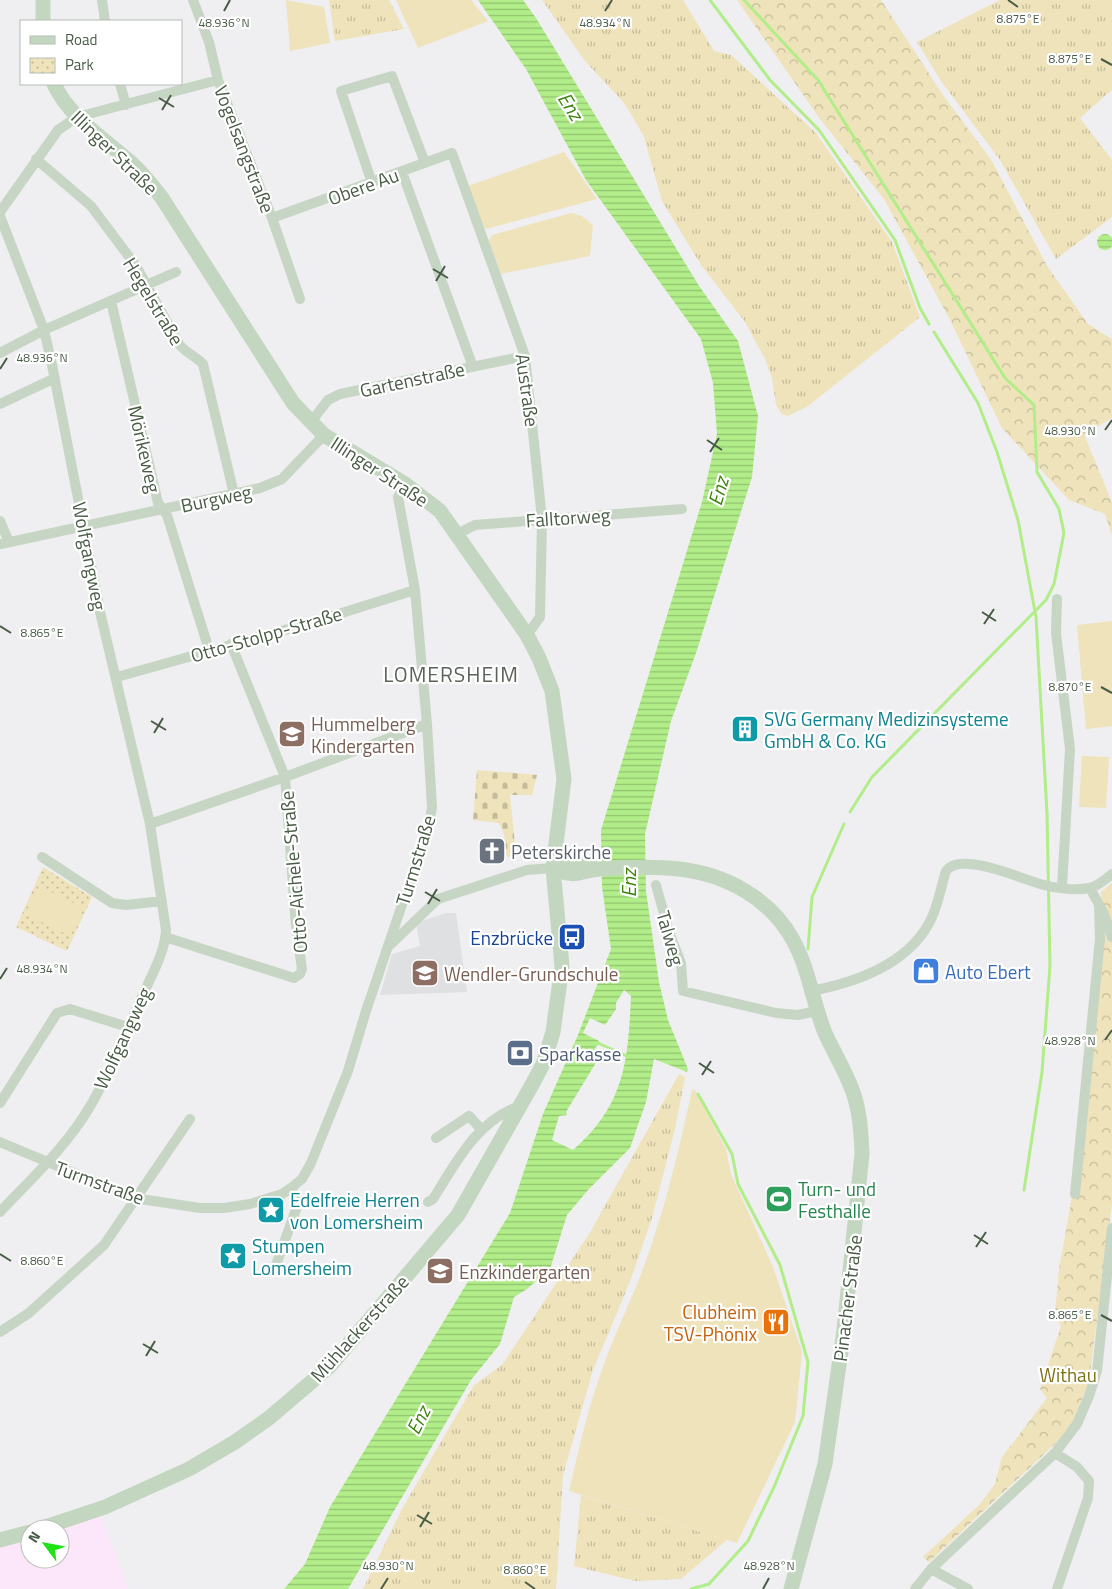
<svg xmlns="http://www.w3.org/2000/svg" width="1112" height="1589" viewBox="0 0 1112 1589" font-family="'Titillium Web',sans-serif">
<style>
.commercial{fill:#fce7fa}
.education{fill:#dfe0e2}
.grass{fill:url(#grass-tufts)}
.forest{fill:url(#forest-crowns)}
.cemetery{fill:url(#cemetery-stones)}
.park{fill:url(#park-dots)}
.garden{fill:#efe3bb}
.water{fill:url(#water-rules);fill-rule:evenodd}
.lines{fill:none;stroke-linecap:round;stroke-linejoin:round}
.stream{stroke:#b1ed88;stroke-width:3}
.street{stroke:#c7d6c4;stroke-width:10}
.secondary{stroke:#c3d7c0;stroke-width:15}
.ticks{fill:none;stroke:#495c46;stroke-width:2}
.labels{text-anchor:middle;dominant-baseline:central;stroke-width:4.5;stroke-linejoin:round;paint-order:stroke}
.street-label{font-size:19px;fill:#495c46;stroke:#fff}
.culture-label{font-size:19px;fill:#0d838f;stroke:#fff;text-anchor:start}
.education-label{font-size:19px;fill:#785e54;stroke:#fff;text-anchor:start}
.worship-label{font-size:19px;fill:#5b616d;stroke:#fff;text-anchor:start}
.transit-label{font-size:19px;fill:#164399;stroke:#fff;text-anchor:end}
.shop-label{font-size:19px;fill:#366cbe;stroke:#fff;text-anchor:start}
.service-label{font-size:19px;fill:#4e5e75;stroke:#fff;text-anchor:start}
.leisure-label{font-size:19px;fill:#27864d;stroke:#fff;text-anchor:start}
.food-label{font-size:19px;fill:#c56008;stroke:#fff;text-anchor:end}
.park-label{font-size:19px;fill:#7e7216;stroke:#fff}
.water-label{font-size:20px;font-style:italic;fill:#3c840c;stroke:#fff}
.quarter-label{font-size:21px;letter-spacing:1px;fill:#5b635b;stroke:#fff}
.ticks-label{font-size:12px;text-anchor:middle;fill:#495c46;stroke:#fff;stroke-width:4.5;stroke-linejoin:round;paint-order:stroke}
</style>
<defs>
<pattern id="grass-tufts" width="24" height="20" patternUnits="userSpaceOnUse" patternTransform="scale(1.25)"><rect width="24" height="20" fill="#efe3bb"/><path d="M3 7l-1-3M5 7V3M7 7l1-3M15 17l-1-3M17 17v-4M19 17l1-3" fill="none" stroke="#c4bb9a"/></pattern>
<pattern id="forest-crowns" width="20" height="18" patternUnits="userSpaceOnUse" patternTransform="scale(1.25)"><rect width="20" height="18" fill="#efe3bb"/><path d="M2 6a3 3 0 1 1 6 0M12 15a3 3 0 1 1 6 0" fill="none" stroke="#c4bb9a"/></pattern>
<pattern id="cemetery-stones" width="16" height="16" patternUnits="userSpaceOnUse" patternTransform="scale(1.25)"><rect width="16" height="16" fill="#efe3bb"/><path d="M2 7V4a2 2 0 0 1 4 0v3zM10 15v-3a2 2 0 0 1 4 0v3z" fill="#c4bb9a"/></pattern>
<pattern id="park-dots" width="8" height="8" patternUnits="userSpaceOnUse" patternTransform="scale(1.25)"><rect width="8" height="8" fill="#efe3bb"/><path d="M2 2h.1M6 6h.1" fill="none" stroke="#c4bb9a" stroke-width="1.8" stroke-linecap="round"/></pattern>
<pattern id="water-rules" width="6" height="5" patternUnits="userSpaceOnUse" patternTransform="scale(1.25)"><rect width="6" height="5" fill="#b1ed88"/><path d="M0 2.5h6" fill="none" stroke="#92c371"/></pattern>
</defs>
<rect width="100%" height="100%" fill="#efeef1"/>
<path class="commercial" d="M100 1513 128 1589H0V1546L30 1536V1559H60V1529Z"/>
<path class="education" d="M446 913H456L467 992 380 995 392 954 420 946 416 923Z"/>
<path class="grass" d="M329 0H389L404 29 335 41Z
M542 0H683L714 51 731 55 816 133 892 242 920 317 808 406 788 416 782 414 776 405 772 378 765 359 745 322 701 265 662 201 644 137 634 119 624 103 585 61Z
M1000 0H1112V90L1080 118 1112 160V217L1056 259 1000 160 941 81 917 42Z
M679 1074 685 1077 675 1129 652 1218 631 1279 593 1370 563 1475 556 1589H363L402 1509 474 1385 502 1365 589 1234Z
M581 1495 727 1540 681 1579 635 1581 574 1566Z"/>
<path class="forest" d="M737 0H881L943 95 992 161 1047 266 1088 324 1112 339V418L1084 434 1112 503V535L1105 514 1069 500 1002 428 949 318 884 199 820 119Z
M1112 883V1204L1089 1381 1072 1424 1057 1442 929 1562 923 1557 979 1505 995 1484 1002 1457 1047 1398 1040 1389 1061 1326 1055 1314 1059 1269 1072 1196 1103 958 1101 892Z"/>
<path class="cemetery" d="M477 770 537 775 532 795H510L516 855 507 857 504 834 499 823 473 820Z"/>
<path class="park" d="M43 867 92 897 67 951 16 927Z"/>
<path class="garden" d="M286 0 324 7 330 43 290 51Z
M396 0H471L488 21 418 48Z
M564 152 597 199 486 229 482 226 468 186Z
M571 213 582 216 593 225 590 256 501 274 489 241 492 235Z
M1112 621V726L1086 729 1077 625Z
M1082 756 1109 757 1106 808 1079 807Z
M39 886 84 908 70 936 25 914Z
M692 1090H695L726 1149 731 1174 773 1267 802 1352 795 1422 737 1543 569 1491C579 1449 588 1407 603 1367 616 1330 634 1295 647 1258 666 1204 680 1146 692 1090Z"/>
<path class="water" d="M478 0H523L536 18 699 286 738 341 758 416 752 477 696 653 671 721 645 834 646 891 659 982 668 1020 688 1069 687 1072 654 1059 646 1102 630 1148 588 1190 567 1215 550 1269 527 1289 514 1297 500 1344 471 1380 348 1589H284L305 1564 330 1507 510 1213 543 1114 578 1035 611 949 602 887 601 830 702 502 717 434 713 383 701 339 586 180 526 69ZM624 990 631 996C628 1061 625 1105 573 1150L552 1140 559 1116 567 1115 566 1112 597 1061 593 1053 599 1041 583 1033 590 1018 605 1025 616 1009V1003Z
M1097 242a8 8 0 1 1 16 0a8 8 0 1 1-16 0Z"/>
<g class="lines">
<path class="stream" d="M710 0 770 80 819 130 895 240 920 308 929 324
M744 0 818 80 1005 378 1034 405 1037 472 1059 509 1064 533 1054 584 1046 600 872 777 850 812
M934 332 978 403 997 452 1018 520 1036 617 1047 813 1050 966 1042 1072 1024 1190
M808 949 812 897 844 824
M596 1045 598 1043 629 1057
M691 1589 709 1584 748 1541 774 1487 803 1416 808 1362 780 1265 738 1184 732 1154 698 1094"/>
<path class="street" d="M102 0 105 21
M193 0 209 42 218 80 272 218 300 299
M120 84 126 105
M36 159 91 206 136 266 179 344C186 353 195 356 203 364L234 494
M402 172 473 367
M372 183 341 91 392 76 425 163
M0 212 58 130 77 117 218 80
M0 216 44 330 52 365 101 616 150 824 166 930C165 954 149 980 140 1001 123 1037 110 1074 89 1108 66 1147 31 1179 0 1212
M272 218 452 153 525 356 542 519 540 617 527 635
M111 301 158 503 167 515 209 650
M0 353 44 330 176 272
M0 404 55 378
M310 423 328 400 340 394 525 356
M0 521 9 542
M457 534 475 525 682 509
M1 544 260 488 282 479 324 435
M1057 599 1056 633 1070 749 1062 887
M117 677 313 622 415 590
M150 824 285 777 427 724
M42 857 112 903 126 905 162 901
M656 885 669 932 681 963 683 991 776 1013 798 1015 817 1011
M1090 888 1104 914 1112 937
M165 937 294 978 300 974 302 969 296 927 285 777 231 644
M388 947 438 899 527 870 553 868
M811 991C854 983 905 965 928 925 938 909 940 889 946 871 960 851 1020 878 1040 884 1054 888 1075 891 1089 888 1096 887 1106 879 1112 874
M0 1103 57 1013 70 1009 128 1027
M436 1138 469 1116 481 1129
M0 1142 134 1198 200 1208H224L250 1204 282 1194 291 1188 302 1179 311 1163 348 1071 366 1011 429 825 432 807 427 724 415 590 398 497 405 484
M1075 1194 1100 939 1099 905
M428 1202 433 1199C456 1163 476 1121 520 1106
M276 1265 298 1204 291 1188
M0 1332 29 1313 104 1245 190 1119
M1055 1453 1077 1467 1089 1481 1088 1498 1057 1589
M931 1569 968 1589
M915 1589 931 1569 1055 1453 1077 1424 1089 1396 1097 1371 1112 1228"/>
<path class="secondary" d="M43 21V0
M553 868C577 879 577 871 600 869 626 867 653 866 679 869 725 874 770 898 793 940 809 969 813 1003 825 1033 833 1051 844 1068 851 1087 860 1108 861 1132 862 1154L844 1330 825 1464 791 1589
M553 868 572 862 597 869
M39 1529 105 1507 189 1469 235 1442 269 1418 330 1366 458 1215 533 1083 544 1062 553 1032 562 966 553 868 564 779 552 691 539 658 527 635 440 511 405 484 324 435 293 403 162 198C152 185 142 172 129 161 102 137 70 118 54 84
M0 1540 30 1532"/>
</g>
<path class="ticks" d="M1008 0 1018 7M224 11 230 0M605 11 612 0M1101 59 1112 65M159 98 174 107M162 110 171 95M433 269 448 278M436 281 445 266M0 369 7 358M1105 430 1112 420M707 440 722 450M710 452 719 438M982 612 996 621M984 624 994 609M0 626 11 633M1101 687 1112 693M151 721 166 730M154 733 163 718M425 892 440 901M428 904 437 889M0 979 7 968M1105 1040 1112 1030M699 1063 714 1073M702 1075 711 1061M974 1235 988 1244M976 1247 986 1232M0 1254 11 1261M1101 1315 1112 1321M143 1344 158 1353M146 1356 155 1341M417 1515 432 1524M420 1527 429 1512M525 1582 535 1589M381 1589 388 1578M763 1589 769 1578"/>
<defs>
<g id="building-square" transform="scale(1.4375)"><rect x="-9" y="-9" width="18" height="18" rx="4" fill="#0f9aa8" stroke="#fff"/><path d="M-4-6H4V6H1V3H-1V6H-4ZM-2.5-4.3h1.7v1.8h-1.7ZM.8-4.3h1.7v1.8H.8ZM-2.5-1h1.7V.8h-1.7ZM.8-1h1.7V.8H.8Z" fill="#fff"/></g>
<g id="school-square" transform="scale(1.4375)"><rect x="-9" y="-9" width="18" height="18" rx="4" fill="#8d6e63" stroke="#fff"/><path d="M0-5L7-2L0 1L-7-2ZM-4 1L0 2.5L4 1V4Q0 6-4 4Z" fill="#fff"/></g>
<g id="church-square" transform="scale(1.4375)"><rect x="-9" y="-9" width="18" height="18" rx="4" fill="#6b7280" stroke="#fff"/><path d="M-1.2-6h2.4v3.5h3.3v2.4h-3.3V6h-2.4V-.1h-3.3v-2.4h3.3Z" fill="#fff"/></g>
<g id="bus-square" transform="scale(1.4375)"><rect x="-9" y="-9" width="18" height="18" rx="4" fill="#1a4fb4" stroke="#fff"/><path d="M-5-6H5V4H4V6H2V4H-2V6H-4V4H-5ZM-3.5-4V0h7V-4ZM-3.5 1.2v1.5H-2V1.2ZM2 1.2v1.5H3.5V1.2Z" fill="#fff"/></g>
<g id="shop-square" transform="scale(1.4375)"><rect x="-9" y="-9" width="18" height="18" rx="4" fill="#3f7fe0" stroke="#fff"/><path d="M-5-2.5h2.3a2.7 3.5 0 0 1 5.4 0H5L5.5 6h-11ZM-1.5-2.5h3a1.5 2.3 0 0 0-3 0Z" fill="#fff"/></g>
<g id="bank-square" transform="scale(1.4375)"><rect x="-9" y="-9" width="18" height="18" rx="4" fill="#5c6f8a" stroke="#fff"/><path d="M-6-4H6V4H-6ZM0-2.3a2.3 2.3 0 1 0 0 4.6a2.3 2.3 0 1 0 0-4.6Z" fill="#fff"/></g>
<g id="stadium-square" transform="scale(1.4375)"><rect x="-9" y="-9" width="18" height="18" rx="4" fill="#2e9e5b" stroke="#fff"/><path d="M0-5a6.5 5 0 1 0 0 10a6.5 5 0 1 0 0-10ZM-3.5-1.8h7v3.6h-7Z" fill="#fff"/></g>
<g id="sight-square" transform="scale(1.4375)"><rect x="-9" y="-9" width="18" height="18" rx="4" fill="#0f9aa8" stroke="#fff"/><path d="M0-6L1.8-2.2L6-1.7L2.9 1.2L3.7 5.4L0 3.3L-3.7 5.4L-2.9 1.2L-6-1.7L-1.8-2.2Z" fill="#fff"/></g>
<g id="restaurant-square" transform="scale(1.4375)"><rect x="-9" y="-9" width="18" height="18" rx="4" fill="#e8710a" stroke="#fff"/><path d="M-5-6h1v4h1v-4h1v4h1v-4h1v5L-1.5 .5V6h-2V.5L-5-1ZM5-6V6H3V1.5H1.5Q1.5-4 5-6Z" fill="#fff"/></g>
</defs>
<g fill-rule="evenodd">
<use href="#building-square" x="745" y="729"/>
<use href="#school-square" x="292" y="734"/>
<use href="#church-square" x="492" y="851"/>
<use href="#bus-square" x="572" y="937"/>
<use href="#shop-square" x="926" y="971"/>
<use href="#school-square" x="425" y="973"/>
<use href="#bank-square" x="520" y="1053"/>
<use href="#stadium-square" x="779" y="1199"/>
<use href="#sight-square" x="271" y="1210"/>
<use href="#sight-square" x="233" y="1256"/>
<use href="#school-square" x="440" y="1271"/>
<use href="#restaurant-square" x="776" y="1322"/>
</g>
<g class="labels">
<g class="street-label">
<text transform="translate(245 149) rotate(69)">Vogelsangstraße</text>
<text transform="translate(115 152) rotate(44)">Illinger Straße</text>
<text transform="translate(363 186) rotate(-20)">Obere Au</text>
<text transform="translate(154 301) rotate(59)">Hegelstraße</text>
<text transform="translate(412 379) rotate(-12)">Gartenstraße</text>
<text transform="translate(528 390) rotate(82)">Austraße</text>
<text transform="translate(145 449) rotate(77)">Mörikeweg</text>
<text transform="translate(380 471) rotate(33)">Illinger Straße</text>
<text transform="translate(216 498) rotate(-12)">Burgweg</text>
<text transform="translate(568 517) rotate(-4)">Falltorweg</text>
<text transform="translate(90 556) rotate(79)">Wolfgangweg</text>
<text transform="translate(266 634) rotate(-16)">Otto-Stolpp-Straße</text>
<text transform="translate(415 860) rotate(-73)">Turmstraße</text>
<text transform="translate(293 872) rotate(-95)">Otto-Aichele-Straße</text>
<text transform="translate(671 938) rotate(74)">Talweg</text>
<text transform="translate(122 1038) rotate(-65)">Wolfgangweg</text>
<text transform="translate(100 1182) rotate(20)">Turmstraße</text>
<text transform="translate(847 1298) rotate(-83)">Pinacher Straße</text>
<text transform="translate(359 1328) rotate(-48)">Mühlackerstraße</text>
</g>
<g class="culture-label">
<text x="764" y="718">SVG Germany Medizinsysteme<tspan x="764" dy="22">GmbH &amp; Co. KG</tspan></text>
<text x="290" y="1199">Edelfreie Herren<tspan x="290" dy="22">von Lomersheim</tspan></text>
<text x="252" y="1245">Stumpen<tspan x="252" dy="22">Lomersheim</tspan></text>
</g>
<g class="education-label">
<text x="311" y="723">Hummelberg<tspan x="311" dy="22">Kindergarten</tspan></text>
<text x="444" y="973">Wendler-Grundschule</text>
<text x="459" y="1271">Enzkindergarten</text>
</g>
<g class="worship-label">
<text x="511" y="851">Peterskirche</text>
</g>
<g class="transit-label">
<text x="553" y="937">Enzbrücke</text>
</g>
<g class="shop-label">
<text x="945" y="971">Auto Ebert</text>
</g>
<g class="service-label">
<text x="539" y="1053">Sparkasse</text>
</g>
<g class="leisure-label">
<text x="798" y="1188">Turn- und<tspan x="798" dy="22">Festhalle</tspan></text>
</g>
<g class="food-label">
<text x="757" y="1311">Clubheim<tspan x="757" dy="22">TSV-Phönix</tspan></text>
</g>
<g class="park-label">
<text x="1068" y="1374">Withau</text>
</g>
<g class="water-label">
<text transform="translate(571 106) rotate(58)">Enz</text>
<text transform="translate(718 491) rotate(-74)">Enz</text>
<text transform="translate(628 883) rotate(-90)">Enz</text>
<text transform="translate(418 1420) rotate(-63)">Enz</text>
</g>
<g class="quarter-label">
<text x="451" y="674">LOMERSHEIM</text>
</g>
</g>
<g class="ticks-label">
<text x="1018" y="23">8.875°E</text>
<text x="224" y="27">48.936°N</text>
<text x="605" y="27">48.934°N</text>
<text x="1070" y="63">8.875°E</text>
<text x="42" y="362">48.936°N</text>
<text x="1070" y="435">48.930°N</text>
<text x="42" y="637">8.865°E</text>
<text x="1070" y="691">8.870°E</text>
<text x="42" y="973">48.934°N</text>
<text x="1070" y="1045">48.928°N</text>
<text x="42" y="1265">8.860°E</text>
<text x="1070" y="1319">8.865°E</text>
<text x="388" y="1570">48.930°N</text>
<text x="769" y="1570">48.928°N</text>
<text x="525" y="1574">8.860°E</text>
</g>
<rect x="20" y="20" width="162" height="65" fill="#ffffff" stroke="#b6beb5"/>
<rect x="30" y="36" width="25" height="8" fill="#c3d7c0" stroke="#b6beb5"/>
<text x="65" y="45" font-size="15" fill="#495c46">Road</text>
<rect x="30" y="58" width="25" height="15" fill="url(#park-dots)" stroke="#b6beb5"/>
<text x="65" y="70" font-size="15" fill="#495c46">Park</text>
<g transform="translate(45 1544) rotate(302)"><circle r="24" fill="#ffffff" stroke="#b6beb5"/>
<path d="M0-4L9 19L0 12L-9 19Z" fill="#21e216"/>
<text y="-8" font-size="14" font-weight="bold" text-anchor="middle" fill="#495c46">N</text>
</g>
</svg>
